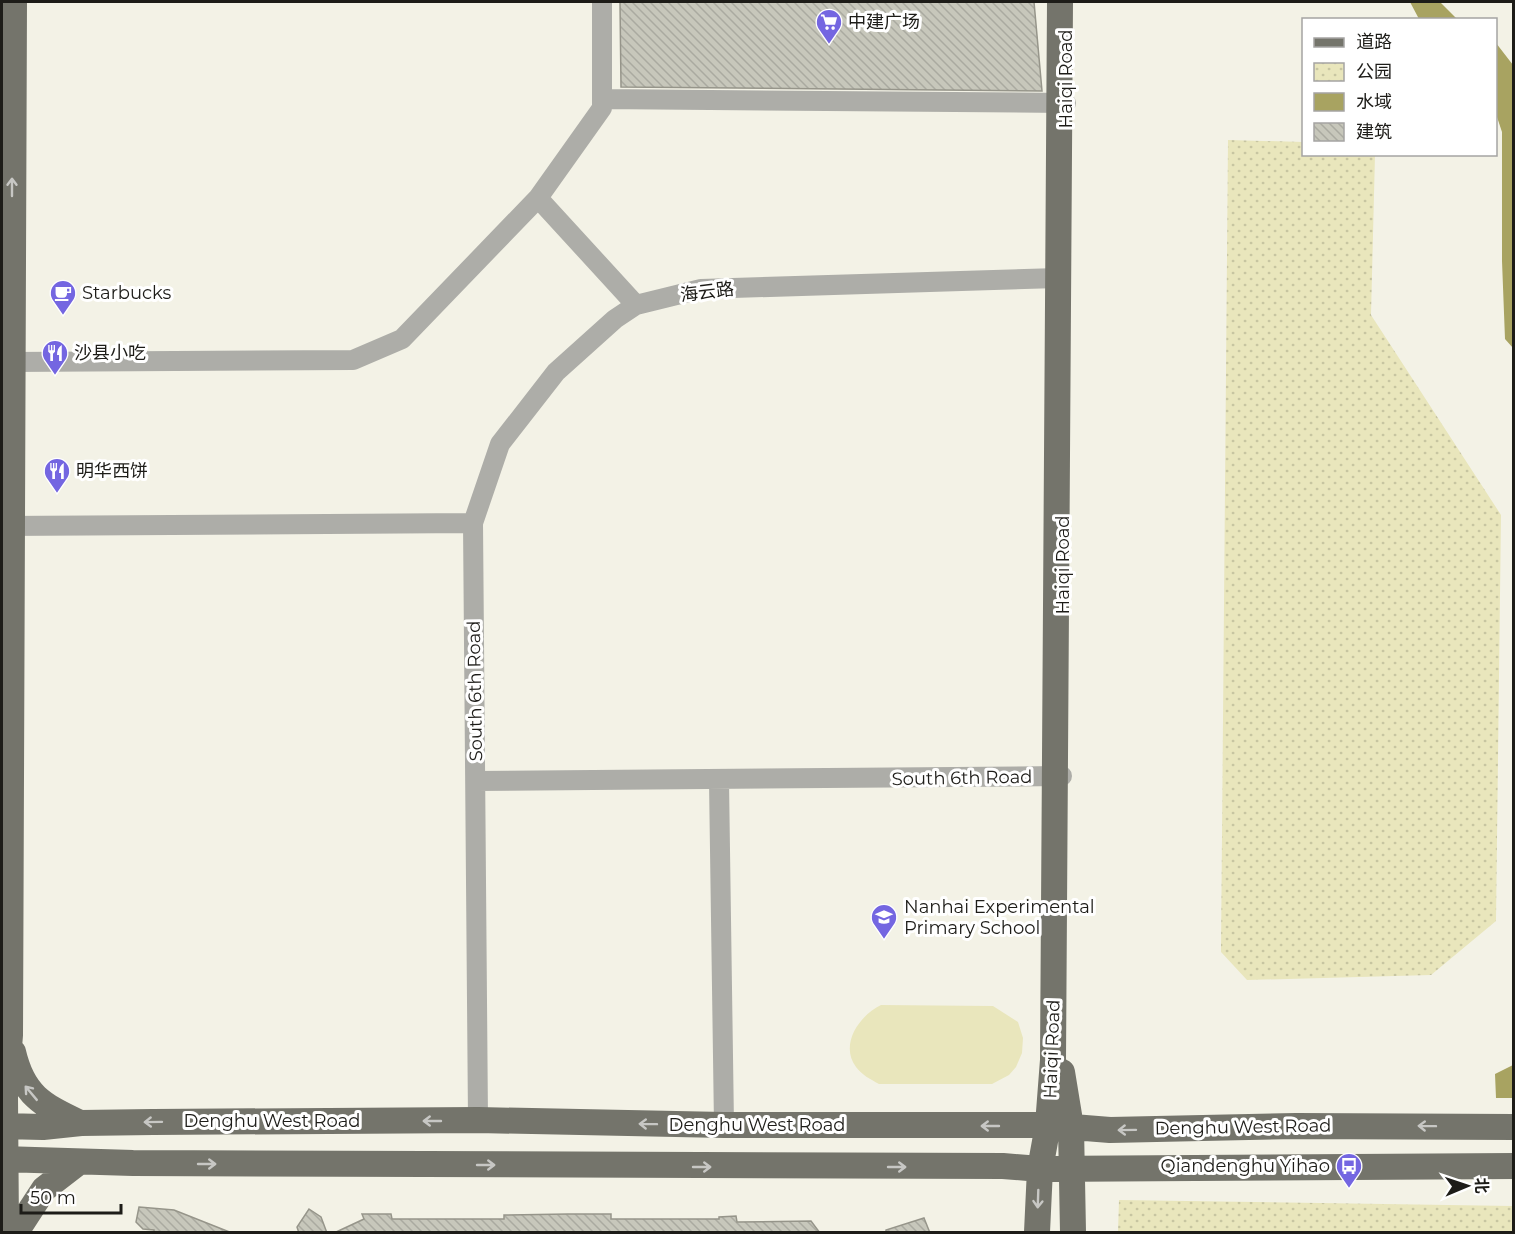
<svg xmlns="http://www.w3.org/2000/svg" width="1515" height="1234" viewBox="0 0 1515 1234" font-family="Montserrat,'Noto Sans SC',sans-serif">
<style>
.park{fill:url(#park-dots)}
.pitch{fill:#e9e6bc}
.water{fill:#a8a361}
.building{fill:url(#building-back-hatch);stroke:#96958a;stroke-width:1.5}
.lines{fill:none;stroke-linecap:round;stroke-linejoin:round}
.minor{stroke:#adada8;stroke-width:20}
.major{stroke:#74746b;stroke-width:26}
.oneway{stroke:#c7c7c4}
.labels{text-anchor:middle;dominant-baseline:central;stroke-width:6;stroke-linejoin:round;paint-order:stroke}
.poi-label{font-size:18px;fill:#1d1c18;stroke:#fff;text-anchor:start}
.street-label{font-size:18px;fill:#1d1c18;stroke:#fff}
</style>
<defs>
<pattern id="park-dots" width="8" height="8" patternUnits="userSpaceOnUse" patternTransform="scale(1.5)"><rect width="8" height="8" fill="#e9e6bc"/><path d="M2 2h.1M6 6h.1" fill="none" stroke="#c7c5a1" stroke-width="1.8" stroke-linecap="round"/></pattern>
<pattern id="building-back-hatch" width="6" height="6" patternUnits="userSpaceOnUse" patternTransform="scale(1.5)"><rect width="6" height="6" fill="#c7c7bb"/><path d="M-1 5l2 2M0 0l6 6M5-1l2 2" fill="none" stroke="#aaaaa0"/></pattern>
</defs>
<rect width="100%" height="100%" fill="#f3f2e6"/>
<path class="park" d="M1228 140 1303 142 1304 154 1375 155 1371 315 1501 515 1496 921 1431 975 1247 980 1221 952Z
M1119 1200 1513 1206V1232H1118Z"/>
<path class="pitch" d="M881 1005 993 1006 1018 1022 1023 1038 1022 1053 1016 1067 1009 1075 992 1084H879C870 1079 862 1075 856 1067 839 1044 860 1015 881 1005Z"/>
<path class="water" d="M1410 2H1440L1457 19H1419Z
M1496 43 1513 65V348L1505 339 1502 261V132L1496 114Z
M1513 1065V1098H1496L1495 1074Z"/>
<path class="building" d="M620 2H1034L1042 91 621 87Z
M139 1207 174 1210 232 1233H154V1230L143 1229 136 1222Z
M309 1209 321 1217 327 1233H299L297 1227Z
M362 1214H391L392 1219H504V1215L568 1214H611V1219H719V1217L736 1216 737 1222 811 1221 820 1233H334L364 1219Z
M924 1218 930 1233H886V1230Z"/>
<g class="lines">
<path class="minor" d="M602 99 1066 103
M538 198 636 305
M11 362 353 360 402 339 538 198 602 108V2
M2 526 473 523
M476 781 1062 776
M719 781 724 1125
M478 1120 473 523 500 444 556 372 615 319 636 305 701 289 1058 278"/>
<path class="major" d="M13 1052C23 1095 42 1105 80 1123
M1062 1072 1071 1127 1073 1232
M2 1126 43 1127 81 1123 153 1122 478 1120 724 1125H1048L1110 1130 1296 1126 1514 1127
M2 1159 133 1163 1003 1166 1040 1169 1514 1166
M6 1232 5 1097 10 1035 14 2
M16 1232 44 1189 79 1162
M1037 1232 1040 1169 1048 1125 1053 1060 1060 2"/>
</g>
<defs><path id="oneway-shaft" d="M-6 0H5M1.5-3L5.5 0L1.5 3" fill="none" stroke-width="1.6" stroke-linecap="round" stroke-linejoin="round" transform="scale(1.5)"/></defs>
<g class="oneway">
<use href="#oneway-shaft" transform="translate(12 187) rotate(-90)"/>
<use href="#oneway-shaft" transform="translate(31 1093) rotate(-130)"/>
<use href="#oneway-shaft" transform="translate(432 1121) rotate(180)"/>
<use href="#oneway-shaft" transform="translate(153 1122) rotate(179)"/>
<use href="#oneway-shaft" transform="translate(648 1124) rotate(-179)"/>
<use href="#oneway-shaft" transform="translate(990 1126) rotate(-180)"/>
<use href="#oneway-shaft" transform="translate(1427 1126) rotate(-179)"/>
<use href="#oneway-shaft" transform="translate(1127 1130) rotate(179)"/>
<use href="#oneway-shaft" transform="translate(207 1164)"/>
<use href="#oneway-shaft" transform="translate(486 1165)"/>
<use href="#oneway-shaft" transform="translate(702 1167)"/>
<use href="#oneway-shaft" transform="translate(897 1167)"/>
<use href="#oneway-shaft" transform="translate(1038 1199) rotate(92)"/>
</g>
<defs>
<g id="supermarket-pin" transform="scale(1.35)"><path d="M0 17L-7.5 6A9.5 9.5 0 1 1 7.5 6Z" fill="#7466e1" stroke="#fff"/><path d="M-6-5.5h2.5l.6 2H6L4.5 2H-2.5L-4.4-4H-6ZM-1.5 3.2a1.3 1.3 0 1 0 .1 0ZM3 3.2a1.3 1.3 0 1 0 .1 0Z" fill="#fff"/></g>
<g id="cafe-pin" transform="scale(1.35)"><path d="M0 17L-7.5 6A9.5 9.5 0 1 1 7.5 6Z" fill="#7466e1" stroke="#fff"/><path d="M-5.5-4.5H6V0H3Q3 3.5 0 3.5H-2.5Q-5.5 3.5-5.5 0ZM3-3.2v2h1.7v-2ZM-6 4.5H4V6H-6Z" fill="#fff"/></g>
<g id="restaurant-pin" transform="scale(1.35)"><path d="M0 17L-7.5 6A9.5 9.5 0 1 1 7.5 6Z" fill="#7466e1" stroke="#fff"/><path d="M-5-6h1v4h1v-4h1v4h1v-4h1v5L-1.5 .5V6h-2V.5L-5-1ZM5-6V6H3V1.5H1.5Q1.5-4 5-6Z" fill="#fff"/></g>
<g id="school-pin" transform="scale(1.35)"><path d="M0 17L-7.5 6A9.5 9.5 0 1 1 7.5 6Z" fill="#7466e1" stroke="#fff"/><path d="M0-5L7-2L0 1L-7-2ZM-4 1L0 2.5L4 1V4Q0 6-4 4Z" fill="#fff"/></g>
<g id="bus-pin" transform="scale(1.35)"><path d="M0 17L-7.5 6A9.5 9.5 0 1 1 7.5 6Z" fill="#7466e1" stroke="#fff"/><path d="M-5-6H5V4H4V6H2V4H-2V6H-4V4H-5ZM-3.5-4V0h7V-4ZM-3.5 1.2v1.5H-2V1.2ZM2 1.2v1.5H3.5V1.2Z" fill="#fff"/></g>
</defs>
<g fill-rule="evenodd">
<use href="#supermarket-pin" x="829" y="22"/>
<use href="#cafe-pin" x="63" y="293"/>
<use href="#restaurant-pin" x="55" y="353"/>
<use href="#restaurant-pin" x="57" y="471"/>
<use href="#school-pin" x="884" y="917"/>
<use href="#bus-pin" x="1349" y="1166"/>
</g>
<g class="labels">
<g class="poi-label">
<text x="848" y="22">中建广场</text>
<text x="82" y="293">Starbucks</text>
<text x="74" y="353">沙县小吃</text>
<text x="76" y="471">明华西饼</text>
<text x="904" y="907">Nanhai Experimental<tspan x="904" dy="21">Primary School</tspan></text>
<text x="1330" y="1166" text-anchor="end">Qiandenghu Yihao</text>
</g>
<g class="street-label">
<text transform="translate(1066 79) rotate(-90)">Haiqi Road</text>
<text transform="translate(707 292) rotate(-7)">海云路</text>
<text transform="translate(1063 565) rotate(-90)">Haiqi Road</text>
<text transform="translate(475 691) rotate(-91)">South 6th Road</text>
<text transform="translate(962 778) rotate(-1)">South 6th Road</text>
<text transform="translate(1052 1049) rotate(-88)">Haiqi Road</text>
<text x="272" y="1121">Denghu West Road</text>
<text x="757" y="1125">Denghu West Road</text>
<text transform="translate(1243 1127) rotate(-1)">Denghu West Road</text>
</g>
</g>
<rect width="1515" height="1234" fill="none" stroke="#1d1c18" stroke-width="6"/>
<rect x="1302" y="18" width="195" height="138" fill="#ffffff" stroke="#a5a4a3" stroke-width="1.5"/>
<rect x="1314" y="38" width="30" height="9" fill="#74746b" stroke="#a5a4a3" stroke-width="1.5"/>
<text x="1356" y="48" font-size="18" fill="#1d1c18">道路</text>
<rect x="1314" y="63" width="30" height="18" fill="url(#park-dots)" stroke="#a5a4a3" stroke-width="1.5"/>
<text x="1356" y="78" font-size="18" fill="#1d1c18">公园</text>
<rect x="1314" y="93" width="30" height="18" fill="#a8a361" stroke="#a5a4a3" stroke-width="1.5"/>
<text x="1356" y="108" font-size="18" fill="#1d1c18">水域</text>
<rect x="1314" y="123" width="30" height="18" fill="url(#building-back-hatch)" stroke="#a5a4a3" stroke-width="1.5"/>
<text x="1356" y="138" font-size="18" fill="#1d1c18">建筑</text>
<g transform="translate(1467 1186) rotate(88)" stroke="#ffffff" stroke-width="4.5" paint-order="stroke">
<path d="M0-4.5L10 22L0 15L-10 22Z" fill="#1d1c18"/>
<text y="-9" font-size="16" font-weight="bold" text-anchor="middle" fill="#1d1c18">北</text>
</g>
<path d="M21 1204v9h100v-9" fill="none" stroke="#1d1c18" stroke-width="3"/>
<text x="30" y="1204" font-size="18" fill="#1d1c18" stroke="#ffffff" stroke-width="4.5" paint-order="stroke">50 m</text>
</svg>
